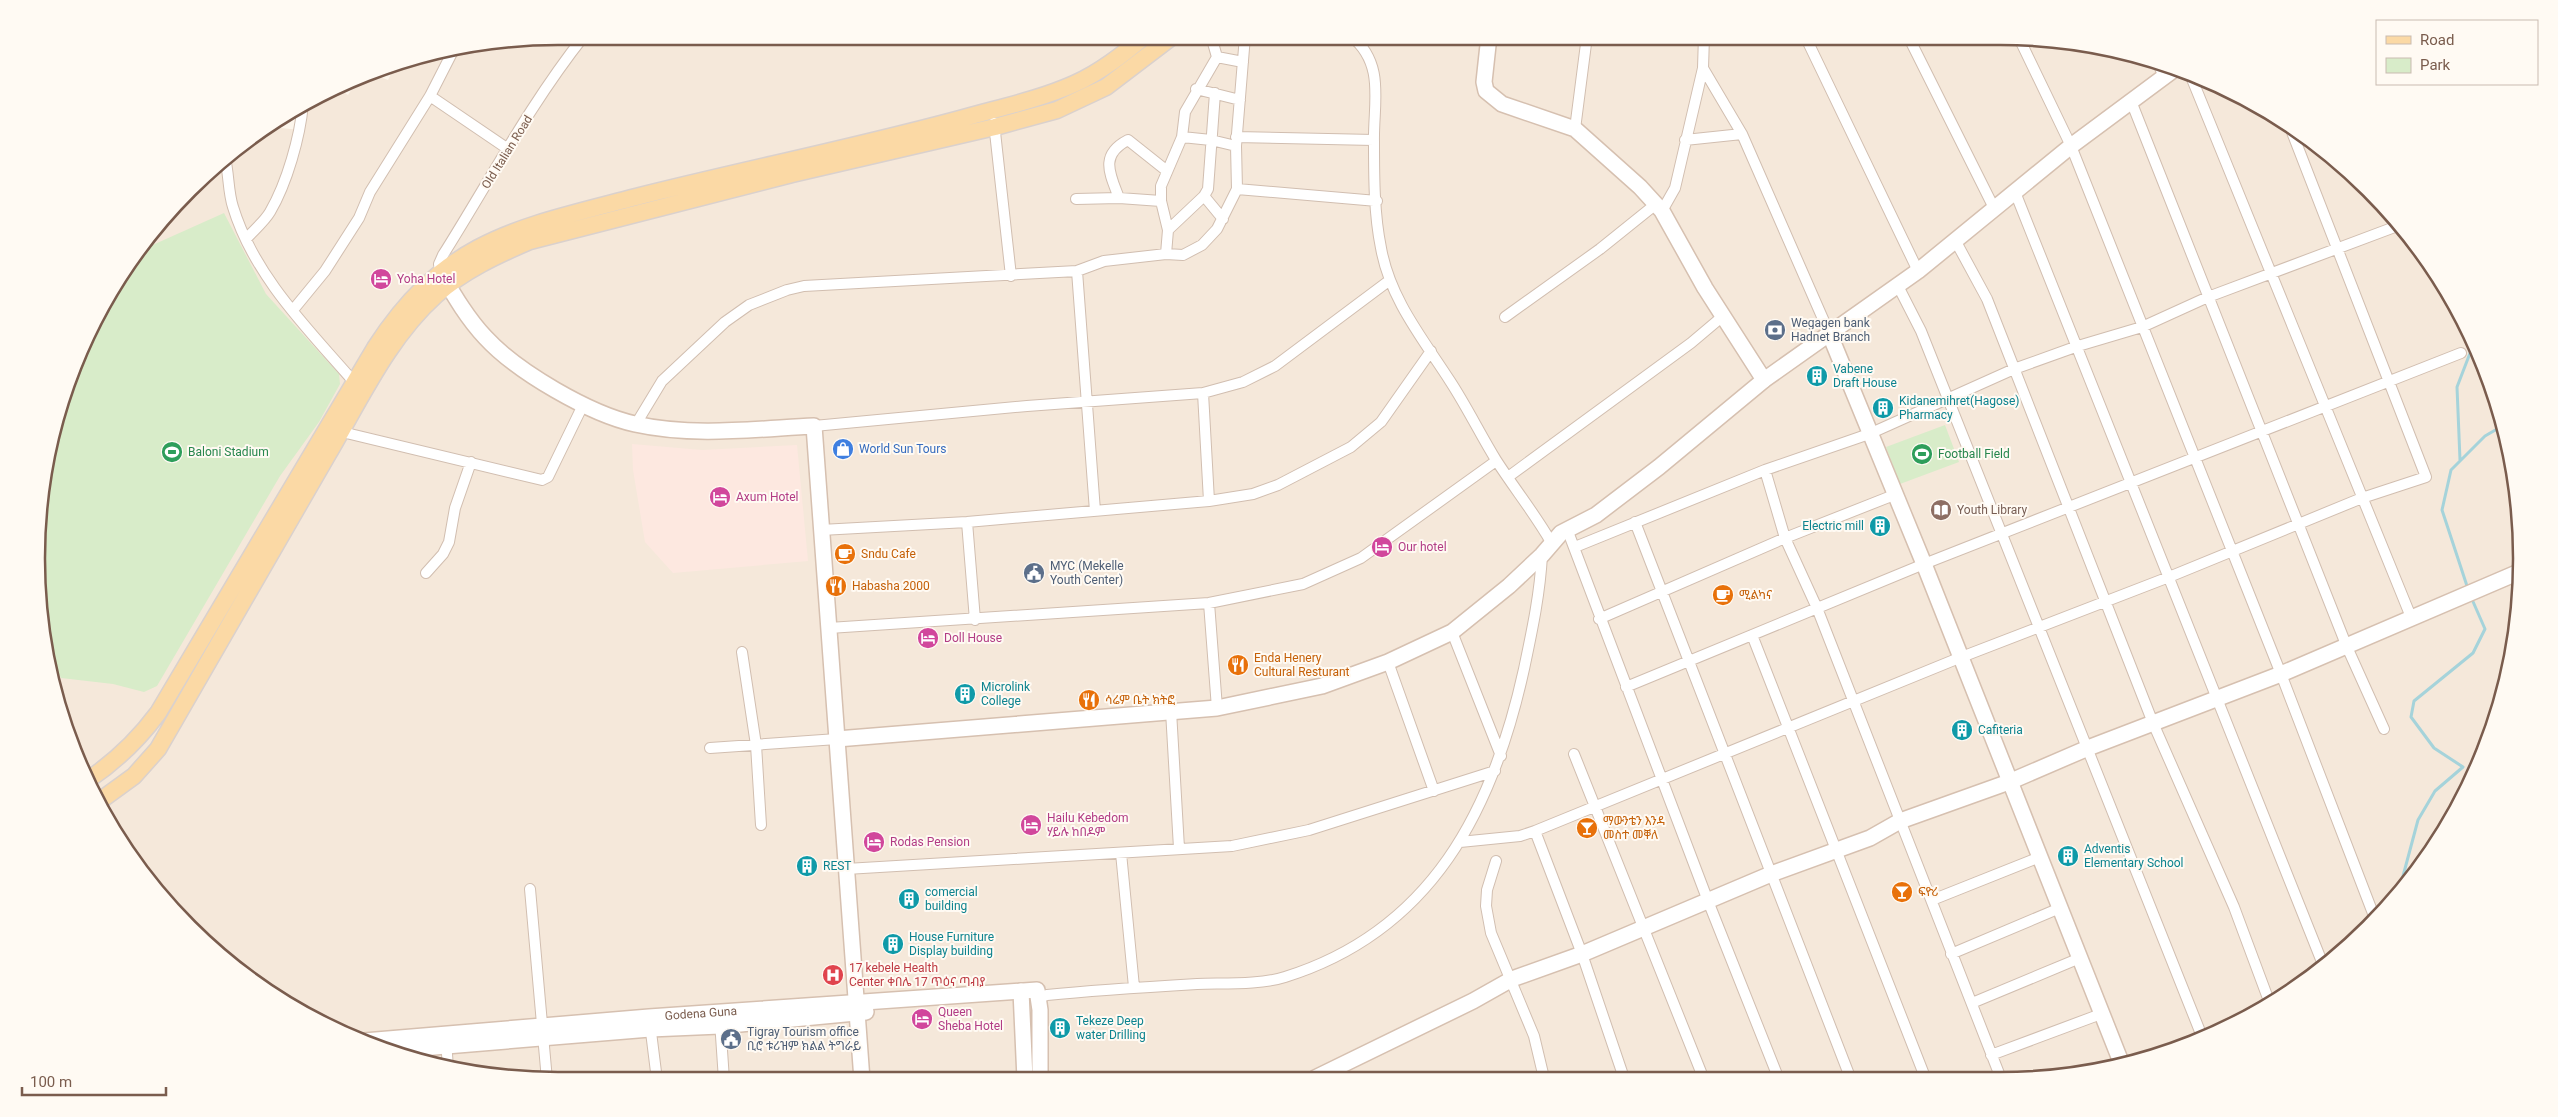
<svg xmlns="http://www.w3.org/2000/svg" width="2558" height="1117" viewBox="0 0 2558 1117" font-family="Roboto,'Noto Sans Ethiopic',sans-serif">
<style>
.residential{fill:#f5e8da}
.commercial{fill:#fde8e0}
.green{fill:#d8ecc9}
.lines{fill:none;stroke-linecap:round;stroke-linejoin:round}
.stream{stroke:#a5d3da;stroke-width:3}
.street-casing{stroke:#d1beb0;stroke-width:12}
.secondary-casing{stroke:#d6c0b0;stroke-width:18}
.primary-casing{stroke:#dad1cd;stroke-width:19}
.street{stroke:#fff;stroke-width:10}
.secondary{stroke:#fff;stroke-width:15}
.primary{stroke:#fbd9a5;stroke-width:16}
.labels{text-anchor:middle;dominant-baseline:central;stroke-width:4;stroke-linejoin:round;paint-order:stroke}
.street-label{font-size:12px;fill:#7a5c4d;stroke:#fffaf3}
.hotel-label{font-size:12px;fill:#b23c85;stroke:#fffaf3;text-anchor:start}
.service-label{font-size:12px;fill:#4e5e75;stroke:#fffaf3;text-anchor:start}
.culture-label{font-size:12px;fill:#0d838f;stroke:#fffaf3;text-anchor:start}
.shop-label{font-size:12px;fill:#366cbe;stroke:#fffaf3;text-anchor:start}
.leisure-label{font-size:12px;fill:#27864d;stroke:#fffaf3;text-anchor:start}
.education-label{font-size:12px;fill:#785e54;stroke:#fffaf3;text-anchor:start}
.food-label{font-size:12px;fill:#c56008;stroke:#fffaf3;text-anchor:start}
.health-label{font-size:12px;fill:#be3a42;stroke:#fffaf3;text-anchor:start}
.rim{fill:none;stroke:#7a5c4d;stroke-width:2.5}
</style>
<rect width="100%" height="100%" fill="#fdf6ec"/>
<path class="residential" d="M559 36H753L773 40 803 36H2000L2101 46 2168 64 2261 106 2344 166 2414 241 2468 328 2504 424 2521 525 2517 627 2494 727 2468 790 2414 876 2318 973 2200 1041 2068 1076 559 1081 457 1071 390 1053 298 1011 240 973 166 903 106 820 64 727 46 660 36 558 46 457 64 390 106 298 144 240 214 166 278 120 281 128 300 130 301 104 337 88 348 95 359 78 370 73 388 80 397 62 457 46Z"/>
<path class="commercial" d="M632 444 702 450 797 445 808 561 673 573 645 542 633 470Z"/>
<path class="green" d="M224 213 266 294 339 374 340 384 319 422 280 476 157 686 144 692 113 684 61 678 45 649 36 558 46 457 64 390 106 298 137 252Z
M1945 425 1959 462 1900 484 1886 447Z"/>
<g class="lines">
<path class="stream" d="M2460 460 2457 387 2472 348 2464 322
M2468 589 2442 510 2451 470 2485 436 2504 425
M2399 891 2418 820 2435 791 2463 767 2434 748 2411 717 2414 701 2473 653 2485 629 2471 597"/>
<g class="street-casing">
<path id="street" d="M1351 36C1386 64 1373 104 1374 142 1374 176 1374 214 1381 248 1390 299 1423 339 1450 381 1467 407 1480 434 1496 460 1514 488 1535 514 1551 542
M1805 36 1918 271
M1908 36 1994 208
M2019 38 2071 146 2281 674 2374 916
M1217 57 1243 62
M2157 61 2164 77
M1703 68 1742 134 1830 335
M2190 74 2411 617
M1196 89 1240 100
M430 96 508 149
M2131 101 2347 647 2384 729
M994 123 1011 276
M1575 129 1587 36
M1182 137 1211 140 1236 146
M1236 137 1374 140
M1685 140 1742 134
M225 158C229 174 228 192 233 207 254 276 308 329 354 382
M1237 189 1377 201
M2015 192 2324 967
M1204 196 1223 219
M1119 198C1110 174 1099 155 1128 140L1167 171
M1076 199 1119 198 1161 201
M1662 211 1675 188 1703 68 1704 36
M1168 230 1204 196 1208 189 1215 93
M246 239C254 230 264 222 270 212 287 183 300 137 303 104
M1955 240 1987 299 2153 723 2234 907 2269 1001
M1166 254 1168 230 1161 201V186L1182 137 1185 112 1217 57 1211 36
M440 271 439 264 443 255C489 182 530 104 584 36
M1077 271 1095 511
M1898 286 1921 331 2203 1039
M293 310 325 271 359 218 370 192 430 96 455 47
M1505 317 1600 249 1656 204
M1203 393 1209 501
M636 424 662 381 725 322 749 305 787 290 804 286 1077 271 1104 261 1166 254 1183 255 1202 245 1217 229 1237 189 1236 146 1245 36
M814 426 1027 406 1203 393 1243 382 1275 366 1390 280
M342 432 542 480 548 477 583 405
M1765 470 1785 538 1817 608 2000 1076
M1508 477 1691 343 1723 316
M967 522 975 620
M1635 522 1850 1077
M1567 529 1708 901 1778 1077
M821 530 967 522 1209 501 1253 494 1278 485 1351 447 1381 422 1431 351
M1575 547 1765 470 1869 434 2014 369 2078 346 2142 327 2208 297 2400 225
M426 573 443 554 449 542 455 508 471 462
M1209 603 1217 708
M1599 619 1785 538 1894 495
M829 628 1209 603 1303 584 1361 558 1496 461
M1452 632 1501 756
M1752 635 1925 1077
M742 652 756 745 761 825
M1388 662 1434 791
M1626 687 1924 564 2461 353
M1171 711 1179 848
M710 748 837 739
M1574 754 1703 1077
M1535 831 1582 954 1624 1078
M1460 842 1520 836 1535 831 1959 658 2169 577 2362 498 2426 477 2290 127
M1121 853 1134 987
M1496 861 1487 890 1486 906 1491 933 1534 1036 1544 1078
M846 869 1232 846 1309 830 1495 771
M530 889 547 1080
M1932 900 2040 857
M1951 954 2060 908
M1038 998 1047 995C1097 990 1147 987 1197 984 1223 983 1260 985 1285 977 1432 931 1493 810 1524 669 1532 631 1540 594 1542 555
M1972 1003 2080 958
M720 1021 724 1080
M650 1024 657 1080
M446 1040 448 1068
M1991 1055 2101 1014"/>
</g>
<g class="secondary-casing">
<g id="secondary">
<path d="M1489 36 1484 82 1486 91 1502 104 1575 129 1640 187 1662 211 1705 288 1764 380"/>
<path d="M442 275C455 297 468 319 485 337 517 372 590 414 635 424 693 437 755 429 814 426L862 1080"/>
<path d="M1830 335 1924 564 2121 1062"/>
<path d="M837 739 1217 708 1322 686 1388 662 1452 632 1509 586 1542 555 1561 533 1596 515 1659 467 1764 380 1918 271 2071 146 2176 68"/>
<path d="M1021 991 1025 1079"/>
<path id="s1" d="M364 1041 649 1017 1037 990 1040 1010V1079"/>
<path d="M386 1051 650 1029 720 1026 866 1012"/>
<path d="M1315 1078 1473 1001 1512 979 1582 954 1771 874 1870 838 1900 821 2009 782 2088 748 2281 674 2519 572"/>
</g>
</g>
<g class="primary-casing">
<path id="primary" d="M88 780C116 761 138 740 158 713L375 348C445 239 518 228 636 197 743 170 853 148 960 119 998 108 1038 100 1074 84 1101 72 1123 54 1145 36
M101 800 134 776 158 749C215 651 271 552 328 454 360 400 388 338 436 295 463 271 497 255 530 241L792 174 995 127 1057 110 1106 87 1173 36"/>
</g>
<use href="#street" class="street"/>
<use href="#secondary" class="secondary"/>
<use href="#primary" class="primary"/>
</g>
<defs>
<g id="hotel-disc" transform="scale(1.125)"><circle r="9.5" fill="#d1479c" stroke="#fffaf3"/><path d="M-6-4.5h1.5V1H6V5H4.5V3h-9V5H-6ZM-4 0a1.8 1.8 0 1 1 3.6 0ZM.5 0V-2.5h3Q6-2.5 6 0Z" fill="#fff"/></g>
<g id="bank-disc" transform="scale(1.125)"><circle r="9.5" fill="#5c6f8a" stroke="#fffaf3"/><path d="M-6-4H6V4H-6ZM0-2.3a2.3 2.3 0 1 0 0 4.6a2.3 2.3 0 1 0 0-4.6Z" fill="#fff"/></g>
<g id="building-disc" transform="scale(1.125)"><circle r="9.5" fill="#0f9aa8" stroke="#fffaf3"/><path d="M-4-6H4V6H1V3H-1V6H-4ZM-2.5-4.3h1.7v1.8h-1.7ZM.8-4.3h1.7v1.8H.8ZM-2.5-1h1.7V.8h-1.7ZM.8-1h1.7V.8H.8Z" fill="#fff"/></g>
<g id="shop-disc" transform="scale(1.125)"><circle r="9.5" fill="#3f7fe0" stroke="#fffaf3"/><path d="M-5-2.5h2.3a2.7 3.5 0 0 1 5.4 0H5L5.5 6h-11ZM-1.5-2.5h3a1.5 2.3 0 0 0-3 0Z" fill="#fff"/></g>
<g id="stadium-disc" transform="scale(1.125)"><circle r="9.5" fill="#2e9e5b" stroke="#fffaf3"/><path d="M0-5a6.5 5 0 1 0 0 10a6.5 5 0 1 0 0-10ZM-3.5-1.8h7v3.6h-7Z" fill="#fff"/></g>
<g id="library-disc" transform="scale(1.125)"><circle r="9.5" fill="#8d6e63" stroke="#fffaf3"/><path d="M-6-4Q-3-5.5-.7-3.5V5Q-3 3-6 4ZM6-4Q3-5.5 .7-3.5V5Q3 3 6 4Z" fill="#fff"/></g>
<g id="cafe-disc" transform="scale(1.125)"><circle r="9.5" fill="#e8710a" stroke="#fffaf3"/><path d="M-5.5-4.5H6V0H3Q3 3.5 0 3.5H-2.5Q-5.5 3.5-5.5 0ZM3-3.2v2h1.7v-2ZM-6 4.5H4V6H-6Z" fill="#fff"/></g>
<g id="civic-disc" transform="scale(1.125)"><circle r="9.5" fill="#5c6f8a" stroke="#fffaf3"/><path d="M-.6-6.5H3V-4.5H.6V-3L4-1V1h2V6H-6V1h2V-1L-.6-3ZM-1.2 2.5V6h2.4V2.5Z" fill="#fff"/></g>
<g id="restaurant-disc" transform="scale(1.125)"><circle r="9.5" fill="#e8710a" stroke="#fffaf3"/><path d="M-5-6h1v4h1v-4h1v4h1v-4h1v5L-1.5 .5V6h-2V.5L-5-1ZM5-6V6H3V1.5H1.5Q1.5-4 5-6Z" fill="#fff"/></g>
<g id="bar-disc" transform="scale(1.125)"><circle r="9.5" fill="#e8710a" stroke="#fffaf3"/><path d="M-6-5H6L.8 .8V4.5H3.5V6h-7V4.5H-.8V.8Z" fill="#fff"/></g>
<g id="hospital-disc" transform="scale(1.125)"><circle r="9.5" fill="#e0444e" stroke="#fffaf3"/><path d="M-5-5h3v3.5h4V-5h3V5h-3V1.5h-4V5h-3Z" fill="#fff"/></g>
</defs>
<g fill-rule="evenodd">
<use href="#hotel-disc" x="381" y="279"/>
<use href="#bank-disc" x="1775" y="330"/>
<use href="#building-disc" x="1817" y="376"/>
<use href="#building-disc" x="1883" y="408"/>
<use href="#shop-disc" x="843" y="449"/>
<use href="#stadium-disc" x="172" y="452"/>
<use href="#stadium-disc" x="1922" y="454"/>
<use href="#hotel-disc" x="720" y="497"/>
<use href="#library-disc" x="1941" y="510"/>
<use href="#building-disc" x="1880" y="526"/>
<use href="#hotel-disc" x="1382" y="547"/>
<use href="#cafe-disc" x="845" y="554"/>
<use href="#civic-disc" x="1034" y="573"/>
<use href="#restaurant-disc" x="836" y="586"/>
<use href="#cafe-disc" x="1723" y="595"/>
<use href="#hotel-disc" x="928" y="638"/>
<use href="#restaurant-disc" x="1238" y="665"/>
<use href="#building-disc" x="965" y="694"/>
<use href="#restaurant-disc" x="1089" y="700"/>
<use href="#building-disc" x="1962" y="730"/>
<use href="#hotel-disc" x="1031" y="825"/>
<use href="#bar-disc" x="1587" y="828"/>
<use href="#hotel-disc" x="874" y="842"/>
<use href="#building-disc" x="2068" y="856"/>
<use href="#building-disc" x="807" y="866"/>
<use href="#bar-disc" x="1902" y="892"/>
<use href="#building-disc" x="909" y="899"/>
<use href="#building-disc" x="893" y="944"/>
<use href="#hospital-disc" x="833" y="975"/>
<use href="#hotel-disc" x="922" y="1019"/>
<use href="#building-disc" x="1060" y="1028"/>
<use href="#civic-disc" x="731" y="1039"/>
</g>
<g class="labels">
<g class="street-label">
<text transform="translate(507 152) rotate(-58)">Old Italian Road</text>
<text stroke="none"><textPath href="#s1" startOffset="338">Godena Guna</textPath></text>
</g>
<g class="hotel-label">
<text x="397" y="279">Yoha Hotel</text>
<text x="736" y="497">Axum Hotel</text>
<text x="1398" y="547">Our hotel</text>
<text x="944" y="638">Doll House</text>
<text x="1047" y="818">Hailu Kebedom<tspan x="1047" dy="14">ሃይሉ ከበዶም</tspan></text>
<text x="890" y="842">Rodas Pension</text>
<text x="938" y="1012">Queen<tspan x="938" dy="14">Sheba Hotel</tspan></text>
</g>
<g class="service-label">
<text x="1791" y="323">Wegagen bank<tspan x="1791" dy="14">Hadnet Branch</tspan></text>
<text x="1050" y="566">MYC (Mekelle<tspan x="1050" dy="14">Youth Center)</tspan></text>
<text x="747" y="1032">Tigray Tourism office<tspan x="747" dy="14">ቢሮ ቱሪዝም ክልል ትግራይ</tspan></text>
</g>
<g class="culture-label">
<text x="1833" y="369">Vabene<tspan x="1833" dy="14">Draft House</tspan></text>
<text x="1899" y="401">Kidanemihret(Hagose)<tspan x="1899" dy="14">Pharmacy</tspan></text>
<text x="1864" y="526" text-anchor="end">Electric mill</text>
<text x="981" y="687">Microlink<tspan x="981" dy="14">College</tspan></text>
<text x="1978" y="730">Cafiteria</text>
<text x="2084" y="849">Adventis<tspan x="2084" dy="14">Elementary School</tspan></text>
<text x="823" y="866">REST</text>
<text x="925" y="892">comercial<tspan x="925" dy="14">building</tspan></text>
<text x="909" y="937">House Furniture<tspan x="909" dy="14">Display building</tspan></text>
<text x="1076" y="1021">Tekeze Deep<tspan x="1076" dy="14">water Drilling</tspan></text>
</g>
<g class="shop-label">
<text x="859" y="449">World Sun Tours</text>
</g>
<g class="leisure-label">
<text x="188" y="452">Baloni Stadium</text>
<text x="1938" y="454">Football Field</text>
</g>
<g class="education-label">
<text x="1957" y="510">Youth Library</text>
</g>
<g class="food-label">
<text x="861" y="554">Sndu Cafe</text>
<text x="852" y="586">Habasha 2000</text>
<text x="1739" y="595">ሚልካና</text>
<text x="1254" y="658">Enda Henery<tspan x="1254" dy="14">Cultural Resturant</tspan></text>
<text x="1105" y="700">ሳሬም ቤት ክትፎ</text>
<text x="1603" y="821">ማውንቴን እንዳ<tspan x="1603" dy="14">መስተ መቐለ</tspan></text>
<text x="1918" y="892">ፍዮሪ</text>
</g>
<g class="health-label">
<text x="849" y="968">17 kebele Health<tspan x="849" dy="14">Center ቀበሌ 17 ጥዕና ጣብያ</tspan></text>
</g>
</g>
<path d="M0 0H2558V1117H0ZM558 45H2000A513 513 0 0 1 2513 558V559A513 513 0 0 1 2000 1072H558A513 513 0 0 1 45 559V558A513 513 0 0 1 558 45Z" fill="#fffaf3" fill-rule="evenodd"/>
<path class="rim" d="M558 45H2000A513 513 0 0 1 2513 558V559A513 513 0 0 1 2000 1072H558A513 513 0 0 1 45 559V558A513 513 0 0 1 558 45Z"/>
<rect x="2376" y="20" width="162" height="65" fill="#fffaf3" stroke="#cabbb1"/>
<rect x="2386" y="36" width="25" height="8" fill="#fbd9a5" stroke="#cabbb1"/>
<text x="2420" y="45" font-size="15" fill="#7a5c4d">Road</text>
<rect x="2386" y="58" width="25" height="15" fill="#d8ecc9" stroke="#cabbb1"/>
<text x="2420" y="70" font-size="15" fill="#7a5c4d">Park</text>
<path d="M22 1087v8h144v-8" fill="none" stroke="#7a5c4d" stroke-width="2.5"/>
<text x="30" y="1087" font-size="15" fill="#7a5c4d" stroke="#fffaf3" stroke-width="4" paint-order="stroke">100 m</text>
</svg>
